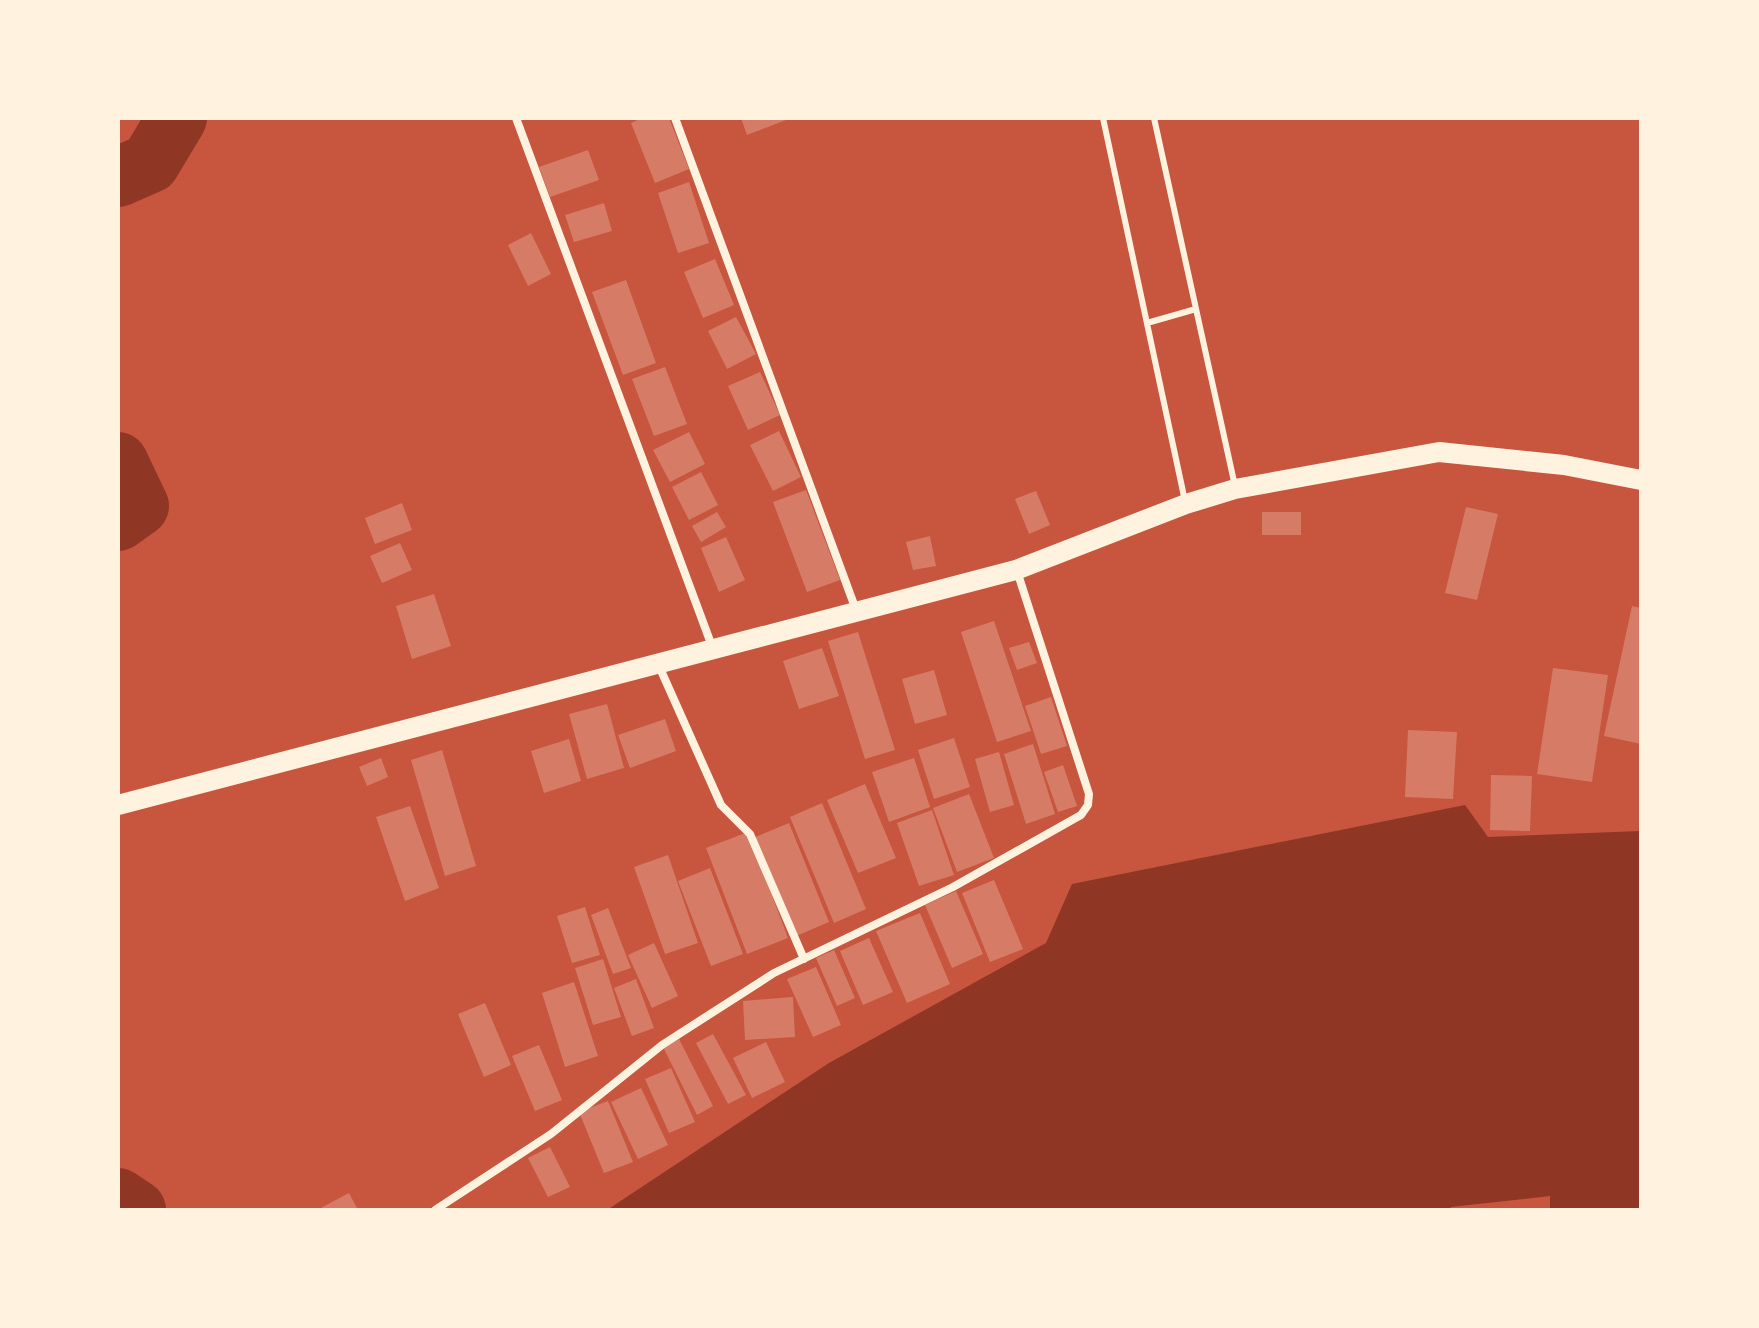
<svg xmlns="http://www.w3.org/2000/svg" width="1759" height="1328" viewBox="0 0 1759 1328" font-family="Ubuntu,sans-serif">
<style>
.water{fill:#8f3625}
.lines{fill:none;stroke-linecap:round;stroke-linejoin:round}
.river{stroke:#8f3625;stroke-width:60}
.building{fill:#d67c66}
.service{stroke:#fff3e0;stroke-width:6}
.minor{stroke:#fff3e0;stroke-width:8}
.primary{stroke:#fff3e0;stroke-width:20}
</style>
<rect width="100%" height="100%" fill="#c8553d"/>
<path class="water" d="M1465 805 1488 837 1641 831V1210H1550V1196L1451 1207 1449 1210H607L829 1063 1046 943 1072 884Z"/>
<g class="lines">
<path class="river" d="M118 177 150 163 177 118
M118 462 139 506 118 521
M118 1198 136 1210"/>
</g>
<path class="building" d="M642 118H669L689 169 655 183 631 123Z
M741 118H785L786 120 747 135Z
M588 150 599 180 550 197 539 167Z
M689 182 709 243 678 253 658 193Z
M604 203 612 231 574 242 565 215Z
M531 233 551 274 528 286 508 245Z
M715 259 734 305 703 318 684 272Z
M626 280 656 363 623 375 592 292Z
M736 317 756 354 727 369 708 331Z
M665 367 687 424 654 436 632 379Z
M760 372 780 415 748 430 728 386Z
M779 431 801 477 773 491 750 445Z
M689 432 705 464 670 482 653 450Z
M701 472 718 505 689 520 672 487Z
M806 490 840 580 807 592 773 502Z
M1036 491 1050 525 1029 534 1015 499Z
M402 503 412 530 375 544 365 518Z
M1466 507 1498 514 1477 600 1445 593Z
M717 512 726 527 701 542 692 526Z
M1262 512H1301V535H1262Z
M930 536 936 566 913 570 906 542Z
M726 537 745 580 719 592 701 548Z
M400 543 412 570 382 583 370 556Z
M434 594 451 646 412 659 396 606Z
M1632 606 1641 608V744L1604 736Z
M994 621 1031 731 997 742 961 632Z
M858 632 895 750 865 759 828 641Z
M1029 642 1037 663 1017 670 1009 648Z
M822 648 839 696 799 709 783 661Z
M1553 668 1608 675 1592 782 1537 774Z
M934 670 947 715 915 724 902 679Z
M1051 697 1067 746 1041 754 1025 706Z
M607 704 624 768 587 779 569 714Z
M665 719 676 751 630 768 618 735Z
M1408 730 1457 732 1453 799 1405 797Z
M954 738 970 787 934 799 918 750Z
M569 739 581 781 544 793 531 751Z
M1033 744 1055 814 1026 824 1004 754Z
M442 750 476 866 445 876 411 760Z
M999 752 1014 805 990 812 975 759Z
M381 758 388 777 367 786 359 767Z
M914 758 930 807 889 822 872 772Z
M1063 765 1077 806 1058 812 1044 772Z
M1491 775 1532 776 1530 831 1490 830Z
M865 784 896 858 858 873 827 800Z
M969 794 994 858 957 872 933 808Z
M822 803 866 909 834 923 790 817Z
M410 806 439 888 405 901 376 817Z
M932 810 954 875 919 886 897 823Z
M789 823 829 922 794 937 753 838Z
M748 832 788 938 747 954 706 848Z
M668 855 698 943 665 954 634 867Z
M710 868 743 954 711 966 678 881Z
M994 880 1023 949 990 962 962 893Z
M956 891 983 954 952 968 925 905Z
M585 907 600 955 572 963 557 916Z
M608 908 631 968 613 974 591 915Z
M920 913 950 984 907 1003 876 931Z
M869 938 893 992 863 1005 840 951Z
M654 943 678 996 652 1008 628 955Z
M834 950 855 998 837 1006 816 958Z
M603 959 621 1017 593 1025 575 968Z
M816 967 841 1025 813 1037 787 979Z
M636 979 654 1028 632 1036 614 988Z
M574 982 598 1056 565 1067 542 993Z
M793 997 795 1037 745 1040 743 1001Z
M485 1003 511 1065 484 1077 458 1014Z
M713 1034 746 1095 728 1104 696 1043Z
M679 1039 713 1106 697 1115 663 1047Z
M766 1042 785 1082 752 1098 733 1058Z
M539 1045 562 1100 535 1111 512 1056Z
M671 1068 695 1122 669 1133 645 1079Z
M641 1088 668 1145 638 1159 611 1102Z
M608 1101 633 1162 604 1173 579 1112Z
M550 1147 570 1187 548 1197 528 1158Z
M349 1193 358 1210H317Z"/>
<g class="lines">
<path class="service" d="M1103 118 1185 501
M1154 118 1235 486
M1147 323 1196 309"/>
<path class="minor" d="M516 118 713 649
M675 118 856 610
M659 666 721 805 750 834 804 959
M435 1210 551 1134 662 1045 774 973 953 887 1081 815 1088 805 1089 794 1017 571"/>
<path class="primary" d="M118 805 1016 570 1186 504 1235 489 1439 452 1564 465 1641 480"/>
</g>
<rect width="1759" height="1328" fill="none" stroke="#fff3e0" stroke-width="240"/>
</svg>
